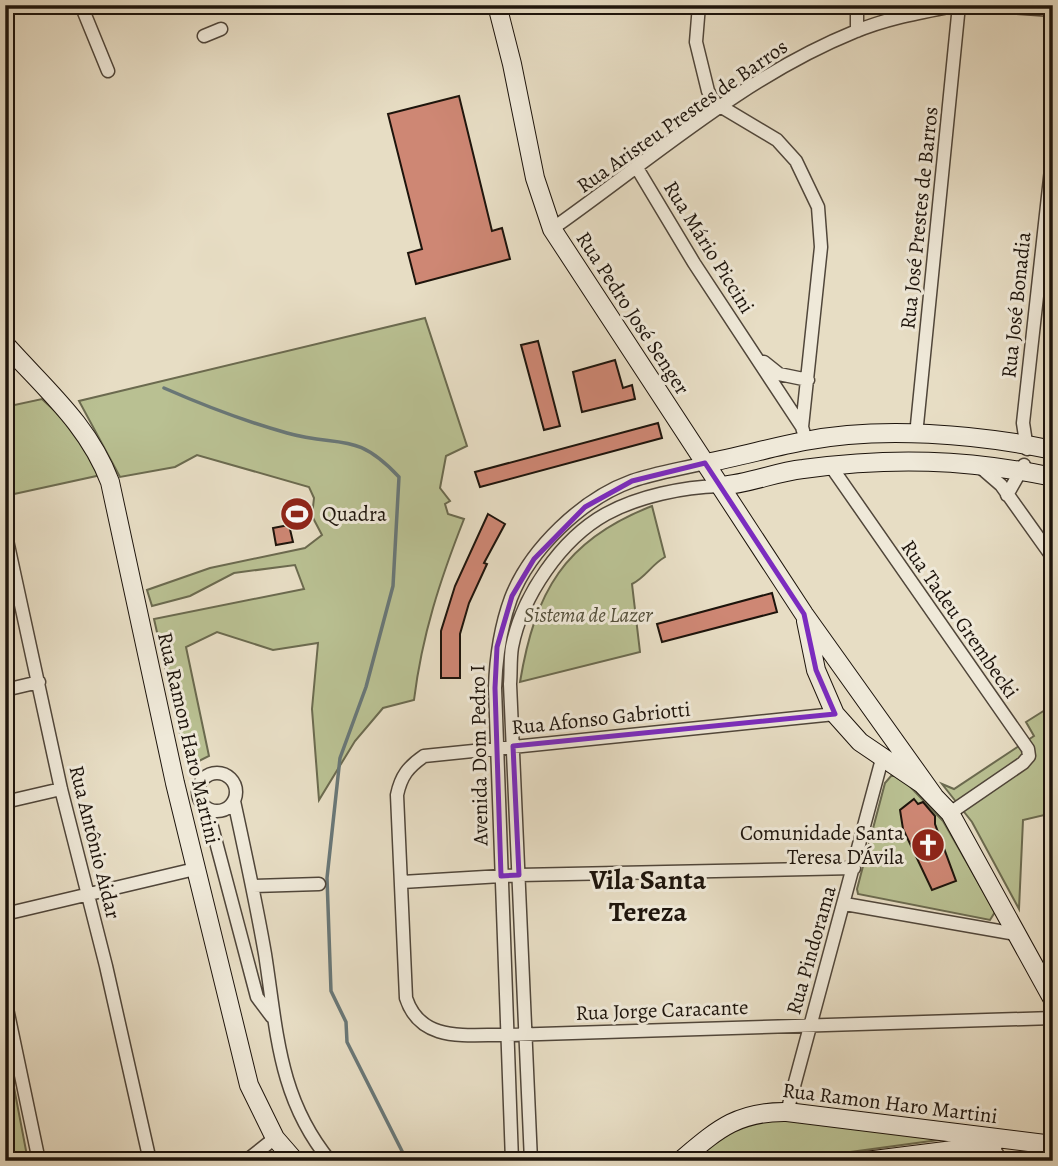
<svg xmlns="http://www.w3.org/2000/svg" width="1058" height="1166" viewBox="0 0 1058 1166" font-family="Alegreya,serif">
<style>
.green{fill:#b9c092;stroke:#6b6a4f;stroke-width:2}
.lines{fill:none;stroke-linecap:round;stroke-linejoin:round}
.stream{stroke:#697777;stroke-width:3.5}
.building{fill:#ce8774;stroke:#1d140c;stroke-width:2}
.street-casing{stroke:#50463a;stroke-width:15}
.secondary-casing{stroke:#1d140c;stroke-width:20}
.street{stroke:#efe9d9;stroke-width:12}
.secondary{stroke:#efe9d9;stroke-width:18}
.marked{fill:none;stroke:#7b2cbf;stroke-width:5;stroke-linejoin:round}
.labels{text-anchor:middle;dominant-baseline:central;stroke-width:6;stroke-linejoin:round;paint-order:stroke}
.street-label{font-size:21px;fill:#1d140c;stroke:#efe9d9}
.poi-label{font-size:21px;fill:#1d140c;stroke:#efe9d9;text-anchor:start}
.park-label{font-size:21px;font-style:italic;fill:#54503b;stroke:#efe9d9}
.district-label{font-size:28px;font-weight:bold;fill:#1d140c;stroke:#efe9d9}
</style>
<rect width="100%" height="100%" fill="#e7ddc4"/>
<filter id="stains"><feTurbulence type="fractalNoise" baseFrequency=".00286" numOctaves="4"/><feColorMatrix values="0 0 0 0 .2 0 0 0 0 .09 0 0 0 0 .02 0 0 0 .5 -.17"/></filter>
<radialGradient id="worn" r=".72"><stop offset=".6" stop-color="#630" stop-opacity="0"/><stop offset="1" stop-color="#630" stop-opacity=".3"/></radialGradient>
<path class="green" d="M425 318 467 446 446 456 440 488 450 501 445 504 448 514 464 519C440 580 422 635 414 700L383 708 355 741 319 800 312 709 318 643 273 650 217 632 186 647 209 756 195 763 185 756 154 619 304 589 295 565 234 573 190 596 152 606 147 590 210 568 305 548 322 535 312 516 314 498 309 487 197 455 175 467 120 477 79 401Z
M42 399 69 424 101 475 5 496V407Z
M652 506 665 557C651 565 646 577 632 584L640 652 520 682C535 592 564 540 652 506Z
M1053 705V813L1023 820 1019 909 972 822 942 784 954 789 1034 736 1026 722Z
M891 776H900L943 821 995 912 990 920 858 894 857 889 885 783Z
M5 1040 28 1161H5Z
M770 1117 946 1139 784 1161H693L724 1134Z"/>
<g class="lines">
<path class="stream" d="M164 388C205 406 244 421 287 433 340 448 355 430 399 477L393 586 366 687 340 758 327 878 331 991 346 1022 347 1042 407 1161"/>
</g>
<path class="building" d="M459 96 492 231 502 228 510 259 416 284 408 253 422 249 388 114Z
M538 341 560 426 544 430 521 345Z
M615 360 623 388 632 385 635 399 582 412 573 372Z
M658 423 662 438 480 487 475 472Z
M488 514 505 524 484 563 487 564 469 603 460 634V678H441V631L455 586Z
M289 525 293 542 276 545 273 528Z
M772 593 777 612 662 642 657 624Z
M914 799 918 804 923 802 935 816V824L956 881 932 890 903 829 900 810Z"/>
<g class="lines">
<g class="street-casing">
<path id="street" d="M81 5 108 71
M699 5 696 42 708 91 715 103 777 140 796 161 818 207 821 247 802 427 806 441
M983 5 1053 10
M5 10 19 5
M857 31V5
M204 36 221 29
M637 168 694 263 802 427
M552 229C649 161 743 77 854 32 887 18 923 12 958 5
M764 362 779 374 808 380
M916 435 959 5
M1027 449 1023 423 1053 151
M830 465 1028 749 1029 756 1023 763 950 813
M979 466 1001 485 1053 558
M1007 495 1024 465
M5 531 61 789 106 966 150 1161
M5 690 39 682
M835 714 424 756C408 767 401 776 397 795L406 998C421 1044 468 1034 508 1035L1053 1018
M198 792a19 19 0 1 1 38 0a19 19 0 1 1-38 0Z
M234 801C245 852 256 902 265 954 277 1030 278 1098 330 1161
M5 802 61 789
M207 808 257 997 272 1017
M402 882 519 875 854 868
M253 886 319 884
M845 904 1016 934
M5 914 195 869
M5 999 39 1161
M787 1112 882 759
M991 1145 1002 1161
M246 1161 275 1138
M512 1161 495 688C496 657 500 628 511 598 530 549 582 499 632 481 655 473 681 469 705 463
M531 1161 510 684C511 672 510 659 512 647 522 596 561 539 606 514 639 496 683 487 720 486"/>
</g>
<g class="secondary-casing">
<path id="secondary" d="M497 5 512 64 535 178 552 229 804 614 934 796
M5 344C45 389 88 424 110 482L175 783 249 1085 275 1138 295 1161
M705 463C739 457 772 447 805 441 881 426 977 434 1053 450
M720 486C749 484 775 472 803 469 891 457 966 459 1053 477
M806 621 816 670 835 714 860 742 922 784 950 813 1053 1000
M680 1161C717 1130 737 1111 787 1112L1053 1145
M866 1161 993 1145"/>
</g>
<use href="#street" class="street"/>
<use href="#secondary" class="secondary"/>
</g>
<path class="marked" d="M705 463 804 614 816 670 835 714 513 746 519 875 501 876 495 688 497 647 512 596 534 559 585 507 632 481Z"/>
<defs>
<g id="stadium-disc" transform="scale(1.75)"><circle r="9.5" fill="#8f2418" stroke="#efe9d9"/><path d="M0-5a6.5 5 0 1 0 0 10a6.5 5 0 1 0 0-10ZM-3.5-1.8h7v3.6h-7Z" fill="#fff"/></g>
<g id="church-disc" transform="scale(1.75)"><circle r="9.5" fill="#8f2418" stroke="#efe9d9"/><path d="M-1.2-6h2.4v3.5h3.3v2.4h-3.3V6h-2.4V-.1h-3.3v-2.4h3.3Z" fill="#fff"/></g>
</defs>
<g fill-rule="evenodd">
<use href="#stadium-disc" x="297" y="514"/>
<use href="#church-disc" x="928" y="845"/>
</g>
<g class="labels">
<g class="street-label">
<text transform="translate(682 116) rotate(-35)">Rua Aristeu Prestes de Barros</text>
<text transform="translate(919 218) rotate(-84)">Rua José Prestes de Barros</text>
<text transform="translate(709 247) rotate(58)">Rua Mário Piccini</text>
<text transform="translate(1016 305) rotate(-84)">Rua José Bonadia</text>
<text transform="translate(633 313) rotate(57)">Rua Pedro José Senger</text>
<text transform="translate(960 619) rotate(55)">Rua Tadeu Grembecki</text>
<text transform="translate(601 718) rotate(-6)">Rua Afonso Gabriotti</text>
<text transform="translate(189 738) rotate(77)">Rua Ramon Haro Martini</text>
<text transform="translate(479 755) rotate(-91)">Avenida Dom Pedro I</text>
<text transform="translate(95 842) rotate(76)">Rua Antônio Aidar</text>
<text transform="translate(811 950) rotate(-74)">Rua Pindorama</text>
<text transform="translate(662 1010) rotate(-2)">Rua Jorge Caracante</text>
<text transform="translate(890 1103) rotate(7)">Rua Ramon Haro Martini</text>
</g>
<g class="poi-label">
<text x="322" y="514">Quadra</text>
<text x="904" y="833" text-anchor="end">Comunidade Santa<tspan x="904" dy="24">Teresa D’Ávila</tspan></text>
</g>
<g class="park-label">
<text x="588" y="615">Sistema de Lazer</text>
</g>
<g class="district-label">
<text x="648" y="880">Vila Santa<tspan x="648" dy="32">Tereza</tspan></text>
</g>
</g>
<rect width="1058" height="1166" fill="none" stroke="#e7ddc4" stroke-width="28"/>
<rect x="7" y="7" width="1044" height="1152" fill="none" stroke="#1d140c" stroke-width="3.5"/>
<rect x="14" y="14" width="1030" height="1138" fill="none" stroke="#1d140c" stroke-width="2"/>
<rect width="100%" height="100%" filter="url(#stains)"/>
<rect width="100%" height="100%" fill="url(#worn)"/>
</svg>
